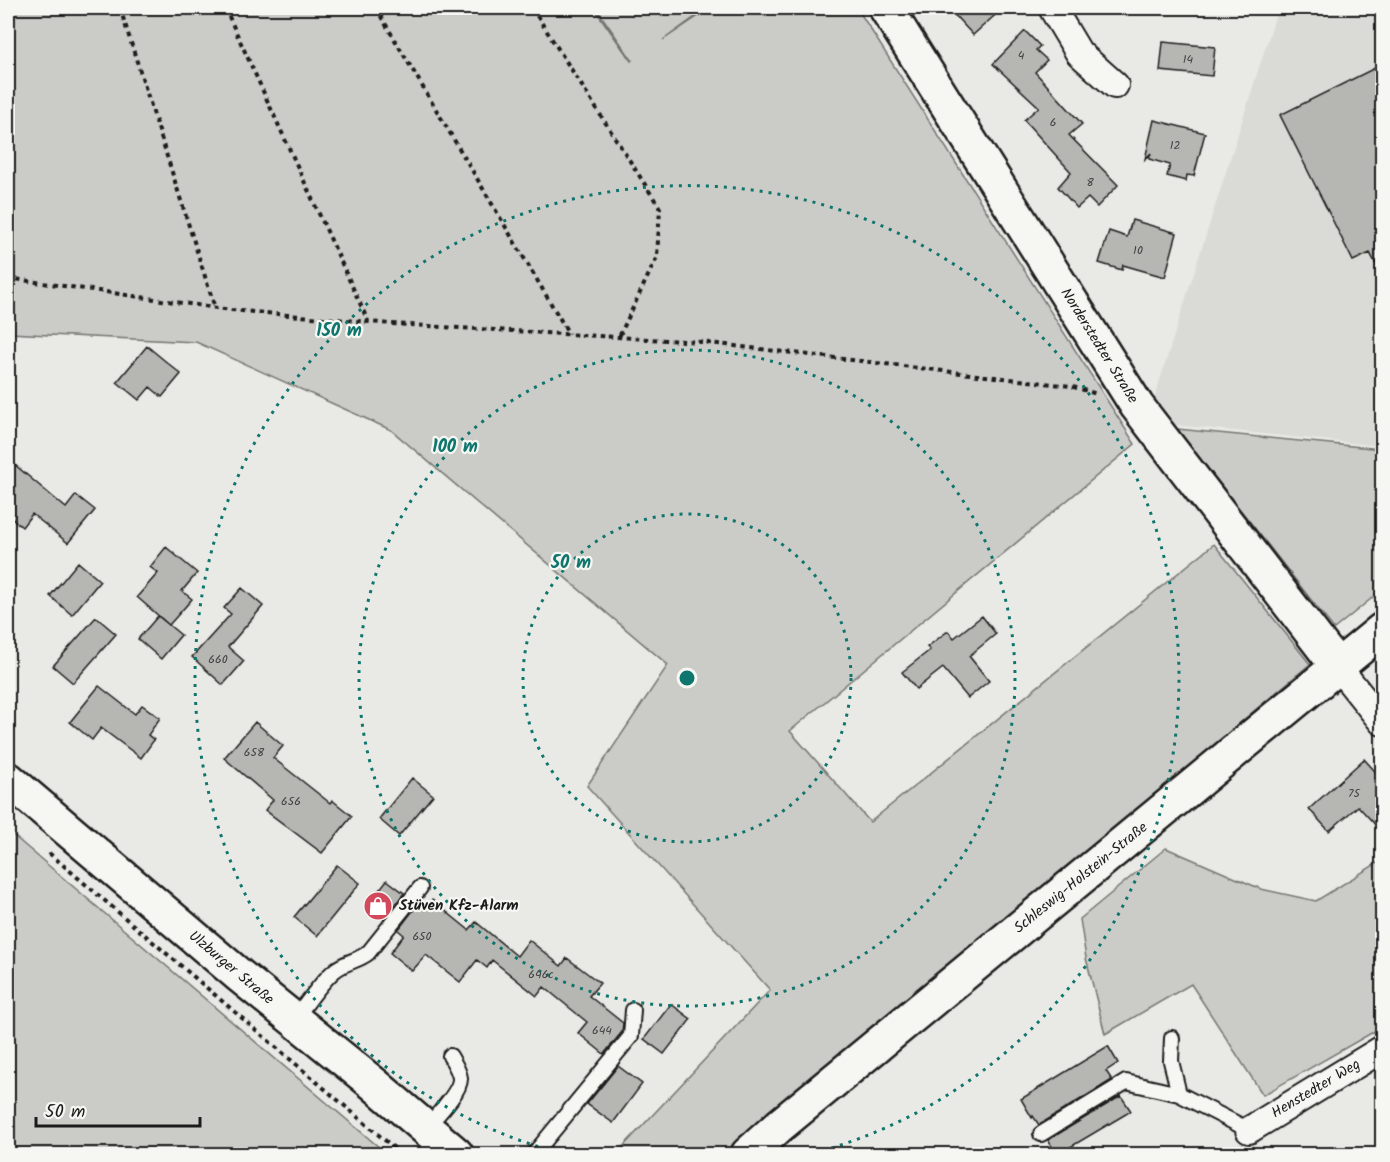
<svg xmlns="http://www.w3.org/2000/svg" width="1390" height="1162" viewBox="0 0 1390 1162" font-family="Kalam,sans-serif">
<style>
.built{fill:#dadad6}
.green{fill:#cbcbc7;stroke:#747472;stroke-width:1.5}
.building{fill:#b6b6b3;stroke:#1c1c1c;stroke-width:1.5}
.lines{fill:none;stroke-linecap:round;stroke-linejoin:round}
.lane-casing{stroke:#1c1c1c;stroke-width:18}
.street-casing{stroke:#1c1c1c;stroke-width:30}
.secondary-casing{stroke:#1c1c1c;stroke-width:38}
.primary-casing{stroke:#1c1c1c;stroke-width:38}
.path{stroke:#1c1c1c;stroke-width:4;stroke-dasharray:4.5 4.5;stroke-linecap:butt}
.lane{stroke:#f6f6f2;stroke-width:14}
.street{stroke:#f6f6f2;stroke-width:26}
.secondary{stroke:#f6f6f2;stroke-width:33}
.primary{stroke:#f6f6f2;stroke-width:33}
.ring{fill:none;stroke:#0f766e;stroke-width:3;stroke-dasharray:3 6}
.labels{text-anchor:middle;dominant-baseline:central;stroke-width:4.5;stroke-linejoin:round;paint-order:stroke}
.number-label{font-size:12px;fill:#424242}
.street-label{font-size:15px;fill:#1c1c1c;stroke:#f6f6f2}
.poi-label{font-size:15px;font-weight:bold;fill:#1c1c1c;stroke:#f6f6f2;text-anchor:start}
.centre{fill:#0f766e;stroke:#f6f6f2;stroke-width:3}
.ring-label{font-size:18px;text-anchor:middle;font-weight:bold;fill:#0f766e;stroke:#f6f6f2;stroke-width:4.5;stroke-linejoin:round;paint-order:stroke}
</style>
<rect width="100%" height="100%" fill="#e9e9e5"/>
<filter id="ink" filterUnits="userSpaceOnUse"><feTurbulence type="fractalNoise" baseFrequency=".0167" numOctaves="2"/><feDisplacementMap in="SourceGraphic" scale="12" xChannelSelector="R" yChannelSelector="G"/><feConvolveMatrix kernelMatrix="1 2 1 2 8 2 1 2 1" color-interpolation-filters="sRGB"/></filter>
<g filter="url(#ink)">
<path class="built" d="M1278 8H1382V446L1175 425 1154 399Z"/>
<path class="green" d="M8 8H594L631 61 632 60 596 8H694L699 14 663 40 700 15 696 8H857L1135 444 790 731 870 822 1214 544 1310 664 728 1154H616L770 990 587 786 668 665 391 430 196 342 8 333Z
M1177 429 1382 449V590L1334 629Z
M8 831 387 1154H8Z
M1166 848 1261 889 1316 901 1382 860V1027L1263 1095 1191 984 1105 1034 1086 958 1080 919Z"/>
<path class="building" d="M948 8H1003L973 35Z
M1025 31 1040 46 1036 50 1047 60 1035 72 1082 124 1069 135 1118 185 1097 207 1088 198 1077 208 1058 187 1071 172 1024 120 1039 107 993 64Z
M1163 42 1215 47 1212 76 1160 71Z
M1383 64V278L1370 253 1353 261 1280 115Z
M1154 120 1205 133 1194 176 1187 175 1186 181 1167 176 1170 165 1149 159 1151 153 1145 159Z
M1132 220 1177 233 1165 277 1123 265 1122 270 1099 263 1109 231 1127 237Z
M147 346 181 374 162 397 150 387 139 400 117 382Z
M8 459 66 508 76 495 95 510 68 543 32 514 22 527 8 515Z
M166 547 197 573 182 591 192 599 169 625 137 597 158 573 150 567Z
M78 562 100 581 72 615 50 596Z
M242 588 263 606 228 647 244 661 223 685 192 657 231 614 224 608Z
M158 616 181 635 161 659 138 639Z
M982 616 996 634 969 656 989 681 968 698 943 668 916 689 902 672 930 650 927 647 948 631 954 638Z
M96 617 116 634 73 683 53 666Z
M99 686 135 714 142 705 160 718 148 735 154 740 141 758 101 728 92 740 70 722Z
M255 722 283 746 273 758 330 803 332 800 352 816 322 853 265 810 273 800 224 758Z
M1364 759 1383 780V833L1358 806 1329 831 1309 809Z
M412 778 433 795 399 836 379 819Z
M337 865 360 883 317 936 294 917Z
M387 880 404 893 384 919 366 906Z
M432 900 469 930 476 922 517 956 529 940 561 966 567 958 600 983 589 996 623 1023 622 1032 604 1054 578 1033 587 1022 544 987 537 996 492 960 487 968 477 960 460 982 426 955 412 971 390 953 404 935 398 930 418 904 425 910Z
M671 1004 691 1019 664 1054 644 1039Z
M1108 1046 1118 1063 1106 1071 1112 1080 1039 1125 1033 1116 1032 1118 1021 1099Z
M618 1066 642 1084 613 1123 587 1104Z
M1121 1096 1131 1111 1057 1155 1048 1140Z"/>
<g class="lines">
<g class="lane-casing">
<path id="lane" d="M294 1020C306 1005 319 984 334 971 344 962 358 961 368 953L420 888
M1172 1038 1171 1061 1179 1094
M425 1129C434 1118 461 1092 460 1078 459 1070 454 1063 450 1056
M1041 1134 1126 1082 1179 1094 1249 1130
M534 1154 631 1036 633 1010"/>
</g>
<g class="street-casing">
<path id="street" d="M1052 8 1079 53 1115 85
M1338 667 1382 722
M1249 1130 1382 1049"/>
</g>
<g class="secondary-casing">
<path id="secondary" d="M886 8 1137 406 1338 667
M8 779 240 976 374 1084 456 1154"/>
</g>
<g class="primary-casing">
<path id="primary" d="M748 1154 779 1126 1382 630"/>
</g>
<path class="path" d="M120 8 215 308
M225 8 368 321
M376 8 569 334
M532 8 660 208 657 257 619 337
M8 278 231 310 392 324 701 342 1070 386 1097 394
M49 853 401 1154"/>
<use href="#lane" class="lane"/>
<use href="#street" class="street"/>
<use href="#secondary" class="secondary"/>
<use href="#primary" class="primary"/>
</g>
</g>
<g class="ring">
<circle cx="687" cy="678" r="164"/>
<circle cx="687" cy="678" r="328"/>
<path d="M564 1154A492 492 0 1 1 810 1154"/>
</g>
<defs>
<g id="shop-disc" transform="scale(1.5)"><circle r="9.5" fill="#d1495b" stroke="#f6f6f2"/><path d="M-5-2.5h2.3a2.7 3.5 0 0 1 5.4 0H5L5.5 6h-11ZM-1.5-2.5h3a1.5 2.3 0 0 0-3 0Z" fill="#fff"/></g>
</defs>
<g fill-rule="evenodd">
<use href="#shop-disc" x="378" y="906"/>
</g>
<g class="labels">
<g class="number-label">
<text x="1021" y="55">4</text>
<text x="1188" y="59">14</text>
<text x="1053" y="122">6</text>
<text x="1175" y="145">12</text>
<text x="1090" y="182">8</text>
<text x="1138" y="250">10</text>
<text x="218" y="659">660</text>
<text x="254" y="752">658</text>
<text x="1354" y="793">75</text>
<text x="291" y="801">656</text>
<text x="422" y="936">650</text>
<text x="541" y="974">646c</text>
<text x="602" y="1030">644</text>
</g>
<g class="street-label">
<text transform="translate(1099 346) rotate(58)">Norderstedter Straße</text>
<text transform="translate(1081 878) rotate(-39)">Schleswig-Holstein-Straße</text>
<text transform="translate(231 968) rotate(40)">Ulzburger Straße</text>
<text transform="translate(1316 1089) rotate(-31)">Henstedter Weg</text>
</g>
<g class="poi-label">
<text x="399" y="906">Stüven Kfz-Alarm</text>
</g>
</g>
<circle cx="687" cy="678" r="9" class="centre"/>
<g class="ring-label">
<text x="339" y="336">150 m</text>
<text x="455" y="452">100 m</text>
<text x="571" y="568">50 m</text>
</g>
<rect width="1390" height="1162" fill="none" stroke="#f6f6f2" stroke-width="30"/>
<rect x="15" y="15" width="1360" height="1132" fill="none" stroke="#1c1c1c" stroke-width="2" filter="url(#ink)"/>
<path d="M36 1117v9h164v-9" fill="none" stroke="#1c1c1c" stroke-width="3"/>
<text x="45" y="1117" font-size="18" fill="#1c1c1c" stroke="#f6f6f2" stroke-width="4.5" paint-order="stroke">50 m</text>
</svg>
